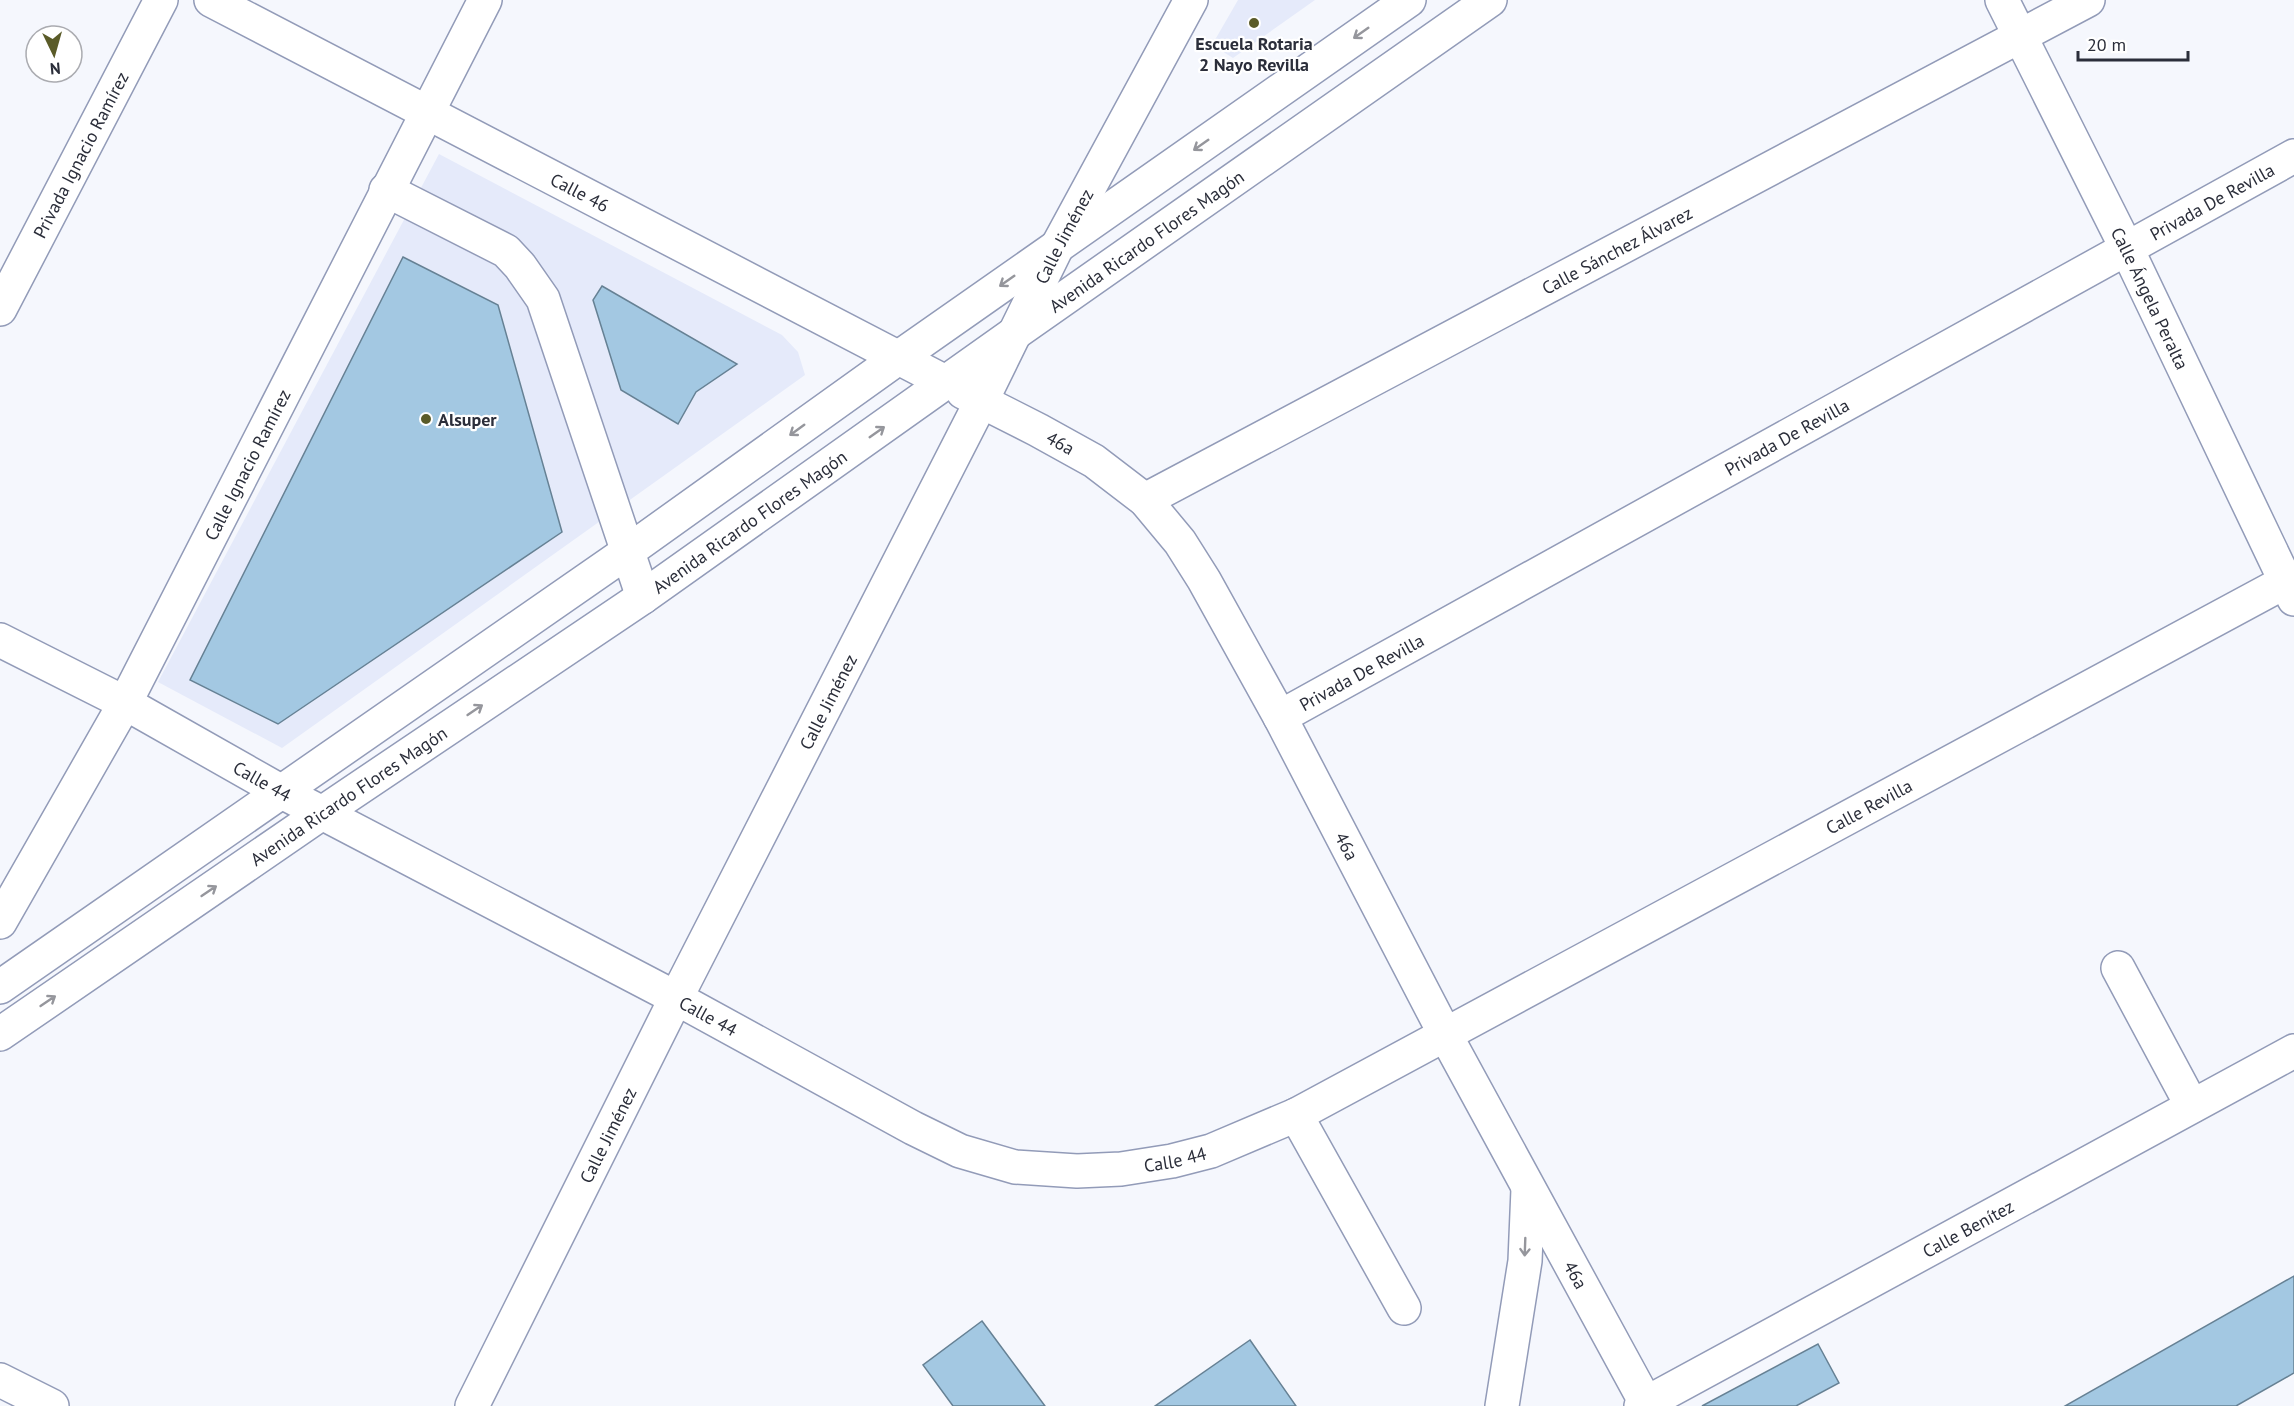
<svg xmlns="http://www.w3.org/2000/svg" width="2294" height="1406" viewBox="0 0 2294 1406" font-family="'PT Sans',sans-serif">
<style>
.built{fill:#e5eafa}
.building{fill:#a3c8e2;stroke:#668194;stroke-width:1.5}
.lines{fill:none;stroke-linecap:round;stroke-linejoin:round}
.minor-casing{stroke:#929bb8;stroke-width:36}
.major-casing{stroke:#929bb8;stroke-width:36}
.minor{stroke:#fff;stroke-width:33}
.major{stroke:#fff;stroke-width:33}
.oneway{stroke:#95969c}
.poi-dot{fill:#5a5b28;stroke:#fff;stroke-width:2}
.labels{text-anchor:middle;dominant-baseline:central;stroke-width:4.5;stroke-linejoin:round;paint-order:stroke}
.poi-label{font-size:18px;font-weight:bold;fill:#2b2e3a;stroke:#fff}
.street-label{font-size:18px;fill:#2b2e3a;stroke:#fff}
</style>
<rect width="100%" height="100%" fill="#f5f7fd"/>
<path class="built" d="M1238 0H1315L1233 58 1212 45Z
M439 154 782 335 798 352 805 375 282 748 158 682Z"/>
<path class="building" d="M403 257 498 305 562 532 278 724 190 680Z
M602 286 737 364 696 392 678 424 621 390 593 300Z
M2294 1276V1373L2236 1406H2065Z
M982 1321 1045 1406H953L923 1365Z
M1250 1340 1296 1406H1155Z
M1818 1344 1839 1383 1796 1406H1702Z"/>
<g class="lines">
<g class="minor-casing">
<g id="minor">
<path id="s1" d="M2002 0 2127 249 2294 599"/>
<path d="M386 190 506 251 520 266 543 299 643 597"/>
<path id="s2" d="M0 309 161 0"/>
<path id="s3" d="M963 392 1038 430 1094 461 1145 500 1180 542 1204 580 1280 717 1446 1036 1646 1403"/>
<path id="s4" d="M1145 500 2088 0"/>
<path id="s5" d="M0 640 125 703 282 792 676 998 913 1128 960 1151 1015 1167 1077 1171 1121 1169 1172 1161 1211 1151 1296 1115 2294 577"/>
<path id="s6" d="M1280 717 2294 156"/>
<path id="s7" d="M0 922 125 703 485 0"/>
<path d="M2118 968 2192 1106"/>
<path d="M1296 1115 1404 1308"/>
<path d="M0 1380 52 1406"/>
<path id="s8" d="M472 1406 676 998 981 402 1058 245 1191 0"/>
<path d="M1502 1406 1525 1261 1528 1189"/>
<path id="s9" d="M1641 1406 2294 1051"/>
</g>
</g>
<g class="major-casing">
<g id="major">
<path id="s10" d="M211 0 947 383"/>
<path d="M0 987 627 552 898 358 1409 0"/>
<path id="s11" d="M0 1034 322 813 643 597 1015 333 1490 0"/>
</g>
</g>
<use href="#minor" class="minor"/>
<use href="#major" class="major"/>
</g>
<defs><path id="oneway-shaft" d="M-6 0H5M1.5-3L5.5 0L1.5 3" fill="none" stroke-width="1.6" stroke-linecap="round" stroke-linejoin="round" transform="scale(1.5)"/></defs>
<g class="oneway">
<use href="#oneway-shaft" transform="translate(1361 33) rotate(145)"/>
<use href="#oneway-shaft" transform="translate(1201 145) rotate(145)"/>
<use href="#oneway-shaft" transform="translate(1007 281) rotate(145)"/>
<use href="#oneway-shaft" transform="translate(797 430) rotate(144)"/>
<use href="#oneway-shaft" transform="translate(877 432) rotate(-35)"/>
<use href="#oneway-shaft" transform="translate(475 710) rotate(-34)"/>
<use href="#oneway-shaft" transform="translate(209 891) rotate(-34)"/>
<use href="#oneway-shaft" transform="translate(48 1001) rotate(-34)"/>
<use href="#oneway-shaft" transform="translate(1525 1247) rotate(92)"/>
</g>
<g class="poi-dot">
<circle cx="1254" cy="23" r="6"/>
<circle cx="426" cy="419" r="6"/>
</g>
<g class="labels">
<g class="poi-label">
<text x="1254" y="43">Escuela Rotaria<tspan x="1254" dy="21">2 Nayo Revilla</tspan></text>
<text x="438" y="419" text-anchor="start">Alsuper</text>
</g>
<g class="street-label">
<text stroke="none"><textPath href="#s2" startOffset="174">Privada Ignacio Ramírez</textPath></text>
<text stroke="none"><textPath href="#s10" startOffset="416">Calle 46</textPath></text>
<text stroke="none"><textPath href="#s6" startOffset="1065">Privada De Revilla</textPath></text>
<text stroke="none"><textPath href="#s8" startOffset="1311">Calle Jiménez</textPath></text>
<text stroke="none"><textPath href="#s11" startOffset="1394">Avenida Ricardo Flores Magón</textPath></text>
<text stroke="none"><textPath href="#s4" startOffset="534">Calle Sánchez Álvarez</textPath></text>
<text stroke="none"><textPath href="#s1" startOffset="333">Calle Ángela Peralta</textPath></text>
<text stroke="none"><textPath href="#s6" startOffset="579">Privada De Revilla</textPath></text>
<text stroke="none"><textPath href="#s3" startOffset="110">46a</textPath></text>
<text stroke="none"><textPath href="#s7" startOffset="520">Calle Ignacio Ramírez</textPath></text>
<text stroke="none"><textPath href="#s11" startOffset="908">Avenida Ricardo Flores Magón</textPath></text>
<text stroke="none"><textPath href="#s6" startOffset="93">Privada De Revilla</textPath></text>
<text stroke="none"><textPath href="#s8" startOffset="789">Calle Jiménez</textPath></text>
<text stroke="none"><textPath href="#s5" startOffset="298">Calle 44</textPath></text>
<text stroke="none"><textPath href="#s11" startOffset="422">Avenida Ricardo Flores Magón</textPath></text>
<text stroke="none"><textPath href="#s5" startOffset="2086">Calle Revilla</textPath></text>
<text stroke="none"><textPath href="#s3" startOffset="614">46a</textPath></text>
<text stroke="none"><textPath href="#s5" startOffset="802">Calle 44</textPath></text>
<text stroke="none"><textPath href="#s8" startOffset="303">Calle Jiménez</textPath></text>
<text stroke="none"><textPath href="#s5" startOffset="1306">Calle 44</textPath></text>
<text stroke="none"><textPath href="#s9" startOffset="372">Calle Benítez</textPath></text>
<text stroke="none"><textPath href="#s3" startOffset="1100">46a</textPath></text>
</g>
</g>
<g transform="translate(54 54) rotate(175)"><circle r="28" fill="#ffffff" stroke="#aaabb0" stroke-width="1.5"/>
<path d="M0-4.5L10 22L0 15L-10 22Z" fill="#5a5b28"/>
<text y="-9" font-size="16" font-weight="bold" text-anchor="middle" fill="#2b2e3a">N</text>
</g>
<path d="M2078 51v9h110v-9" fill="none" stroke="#2b2e3a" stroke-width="3"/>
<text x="2087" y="51" font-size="18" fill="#2b2e3a" stroke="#ffffff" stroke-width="4.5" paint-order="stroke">20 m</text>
</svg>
